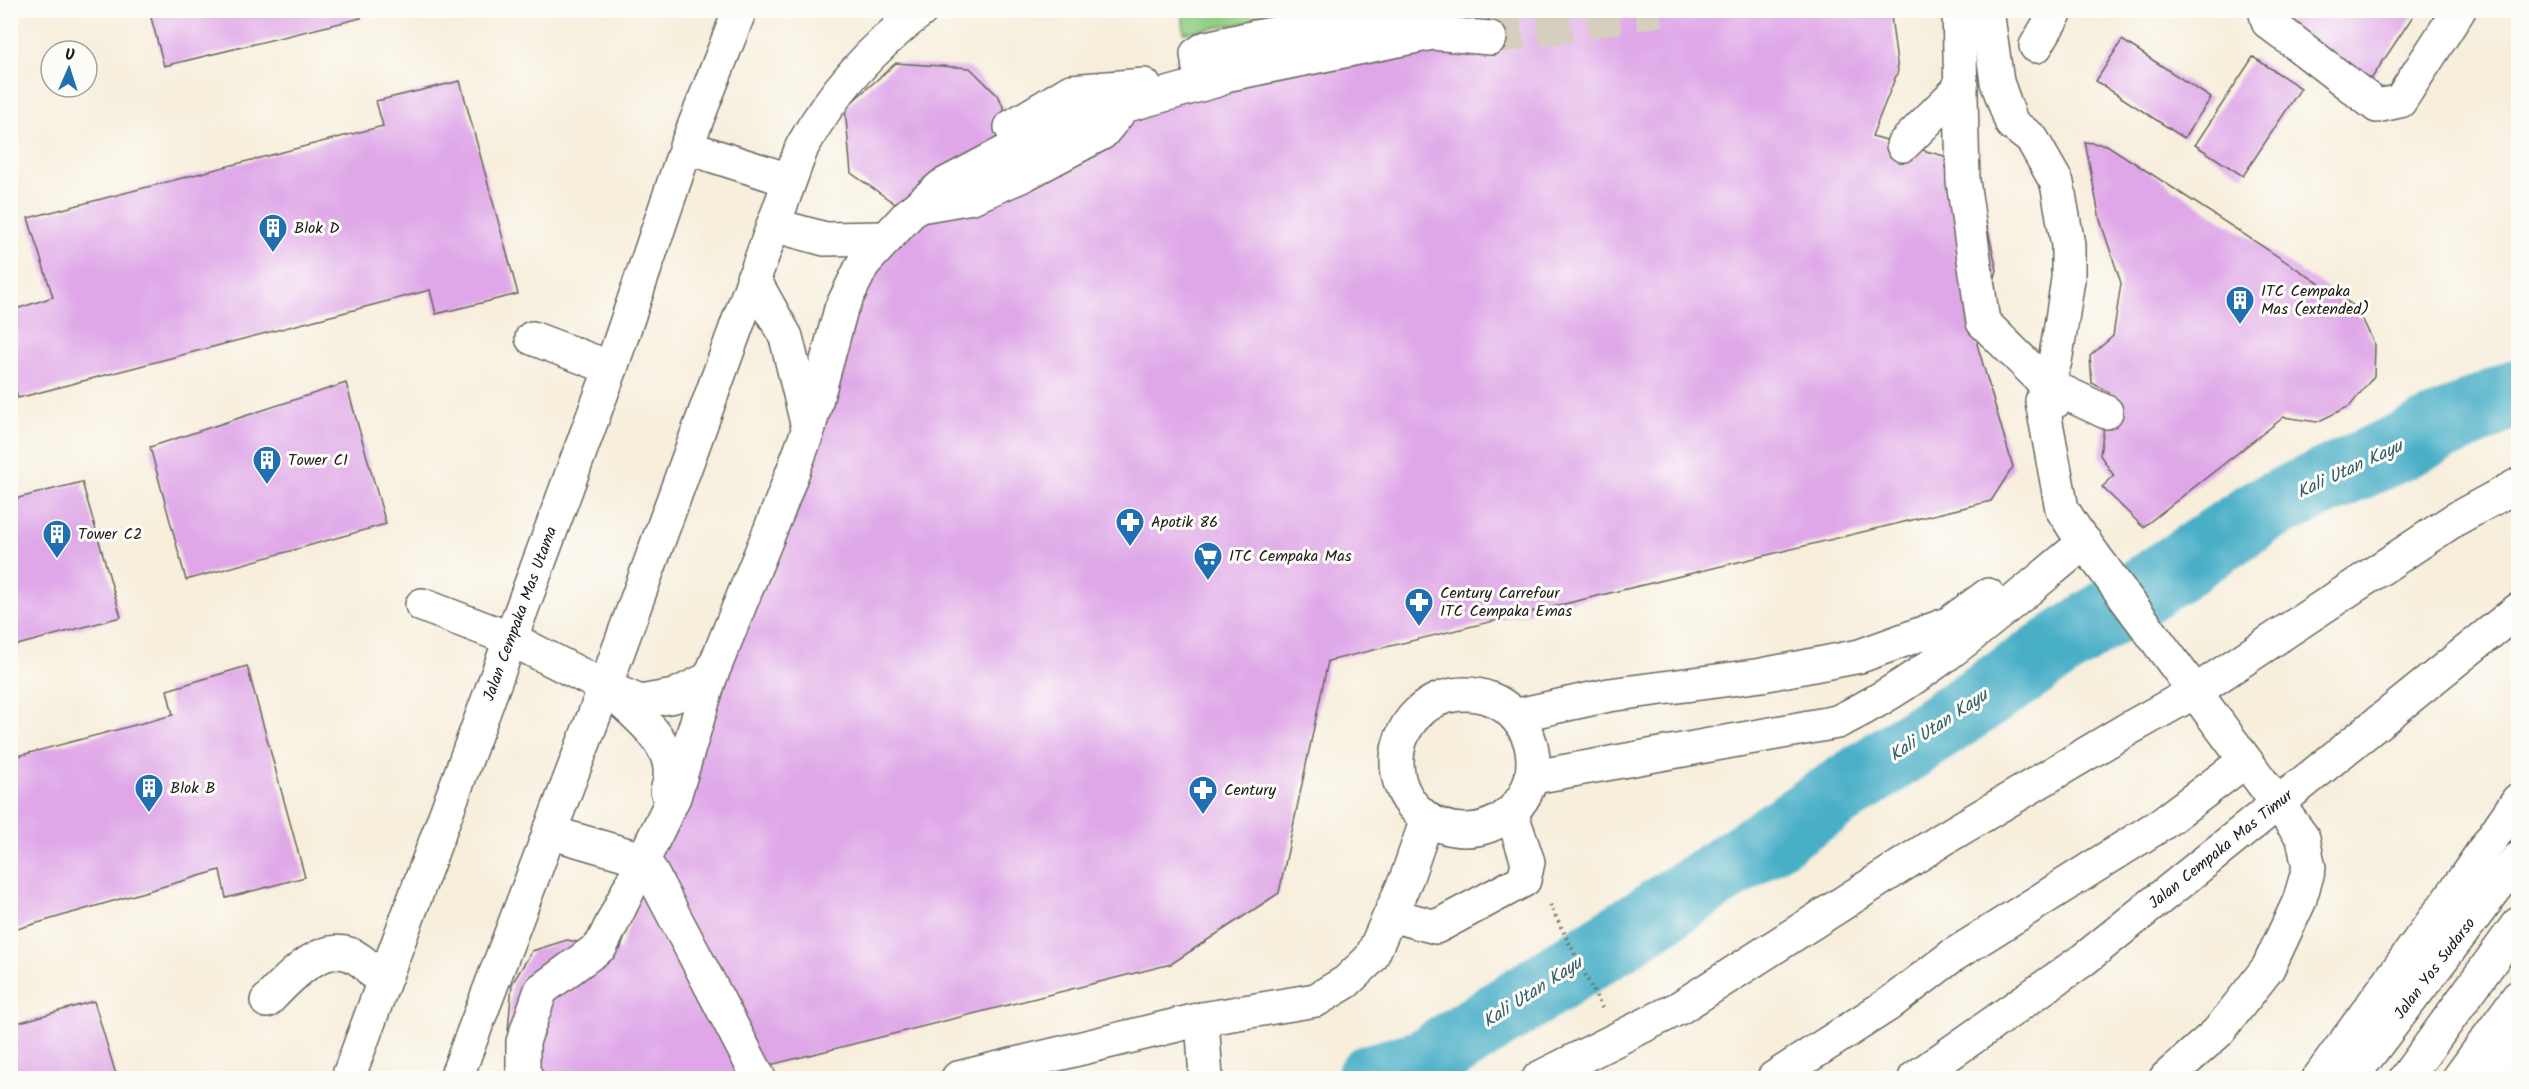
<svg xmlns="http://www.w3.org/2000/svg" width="2529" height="1089" viewBox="0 0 2529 1089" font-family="Kalam,sans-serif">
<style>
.green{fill:#91ce84;stroke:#567550;stroke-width:1.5}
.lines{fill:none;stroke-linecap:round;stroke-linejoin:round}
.river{stroke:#48afc7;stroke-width:68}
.building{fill:#dfa7e8}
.minor-tunnel{stroke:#d6cebf;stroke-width:33;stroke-dasharray:33 16;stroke-linecap:butt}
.minor-casing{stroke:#69665f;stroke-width:36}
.highway-casing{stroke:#69665f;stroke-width:36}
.path{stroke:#69665f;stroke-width:4;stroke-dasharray:1.5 4.5;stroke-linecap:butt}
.minor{stroke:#fff;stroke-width:33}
.highway{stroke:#fff;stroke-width:33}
.labels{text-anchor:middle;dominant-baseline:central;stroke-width:6;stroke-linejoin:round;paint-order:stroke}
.poi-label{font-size:16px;fill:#1c1c1c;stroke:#fdfcf7;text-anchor:start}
.street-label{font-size:16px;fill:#1c1c1c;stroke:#fdfcf7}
.water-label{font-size:18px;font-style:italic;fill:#305e69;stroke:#fdfcf7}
</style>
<rect width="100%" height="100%" fill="#fdfcf7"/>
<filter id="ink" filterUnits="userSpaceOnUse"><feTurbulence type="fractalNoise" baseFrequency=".0167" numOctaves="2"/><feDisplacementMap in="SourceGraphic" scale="12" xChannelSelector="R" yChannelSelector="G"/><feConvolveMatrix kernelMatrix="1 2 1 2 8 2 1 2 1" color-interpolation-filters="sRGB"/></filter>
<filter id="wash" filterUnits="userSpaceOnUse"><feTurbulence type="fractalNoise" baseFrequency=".008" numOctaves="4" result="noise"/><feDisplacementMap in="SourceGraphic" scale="24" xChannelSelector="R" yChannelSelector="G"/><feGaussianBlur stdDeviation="1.35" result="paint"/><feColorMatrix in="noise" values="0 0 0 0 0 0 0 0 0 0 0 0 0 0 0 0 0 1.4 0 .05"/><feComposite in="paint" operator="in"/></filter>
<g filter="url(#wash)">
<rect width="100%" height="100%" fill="#f7eedc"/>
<path class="green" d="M1182 10 1314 11 1184 33Z"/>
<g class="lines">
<path class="river" d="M1370 1078 1424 1063 1704 883 2262 511 2518 392"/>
</g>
<g id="blocks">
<path class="building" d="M149 10H359L361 18 164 66Z
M1497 10H1881L1891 16 1898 71 1872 136 1944 156 1982 203 1997 270 1977 344 2013 467 1991 501 1328 661 1279 893 1171 964 718 1078H530L506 1055 512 984 532 951 567 940 620 950 879 251 917 219 851 173 845 108 896 63 970 68 999 97 1013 131 1058 103 1490 40 1488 12Z
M2293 10H2417L2370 81 2284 24Z
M2122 40 2211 98 2184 138 2096 81Z
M2253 57 2301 88 2243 176 2195 145Z
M460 81 518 294 436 314 430 290 18 398 10 373V311L53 297 28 218 383 126 376 101Z
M2085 142 2107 145 2357 308 2375 345 2374 376 2350 406 2317 422 2284 417 2143 527 2102 487 2114 476 2100 455 2109 392 2092 383 2090 356 2113 336 2121 283 2100 220Z
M346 383 386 524 186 580 150 447Z
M82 482 121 617 10 647V500Z
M247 666 305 877 226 898 220 870 10 931V758L173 715 167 690Z
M94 1001 117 1078H10V1025Z"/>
</g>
</g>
<g filter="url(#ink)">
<use href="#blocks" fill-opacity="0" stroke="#69665f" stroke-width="1.5"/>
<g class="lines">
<path class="minor-tunnel" d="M1490 38 1660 10"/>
<g class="minor-casing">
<g id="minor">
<path d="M1418 10 1255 37 1206 48 1197 54 1199 69 1205 74 1220 76 1432 33 1490 38"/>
<path d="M1959 10 1963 181 1983 322 2046 384 2055 395 2056 401"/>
<path d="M1987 10 1997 82 2012 124 2032 139 2057 183 2068 245V279L2061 326 2055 361 2042 401 2062 509 2076 531 2303 838 2309 868 2299 902 2268 968 2218 1032 2166 1078"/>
<path d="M2265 10 2268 22 2377 106 2400 101 2459 10"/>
<path d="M2036 46 2057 10"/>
<path d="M1011 127 1071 91 1144 85"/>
<path d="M1903 145 1961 87"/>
<path d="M686 147 789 180"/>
<path d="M926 205 972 197 1021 176 1102 133 1117 115"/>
<path d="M773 225 825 239 887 238"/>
<path d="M753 278 786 337 807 423"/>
<path d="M532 338 611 368"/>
<path d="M2046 384 2106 412"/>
<path d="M422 605 511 639 605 687 640 702 674 696 710 678"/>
<circle cx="1465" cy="762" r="68"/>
<path d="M613 694C640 718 683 750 667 791"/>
<path d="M1518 715 1609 695 1762 675 1860 656 1948 624 1988 595"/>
<path d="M1534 777 1837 722C1929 678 2006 607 2085 542"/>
<path d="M549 832 642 859 650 870 759 1078"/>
<path d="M1391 915 1436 927 1524 880 1528 862 1511 812"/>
<path d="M267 1001C288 979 327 934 360 960 369 966 376 976 383 983"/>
<path d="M1202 1019 1206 1078"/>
<path id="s1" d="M348 1078 611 368 686 147 740 10"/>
<path d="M456 1078 605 687 802 147C831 94 873 47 922 10"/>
<path d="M527 1078 523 1072V1042L541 990 601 946 674 797 710 678 778 511 808 431 841 309 863 264 909 214 942 186 1008 151 1084 117 1218 80 1220 76"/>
<path d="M958 1078 1202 1019 1316 1000 1346 982 1371 958 1407 877 1427 819"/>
<path d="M1539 1078 1679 1008 1943 839 2128 729 2196 691 2454 520 2518 485"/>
<path d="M1774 1078 1889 1004 1952 956 2160 825 2245 761"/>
<path id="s2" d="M1915 1078 2083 960 2518 610"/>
<path d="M2486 1078 2518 1035"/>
</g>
</g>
<g class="highway-casing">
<g id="highway">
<path d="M2319 1078 2464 879 2518 800"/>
<path id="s3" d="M2351 1078 2518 859"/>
<path d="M2406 1078 2518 924"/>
<path d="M2459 1078 2518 997"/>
</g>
</g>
<path class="path" d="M1550 905 1602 1008"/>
<use href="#minor" class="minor"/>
<use href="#highway" class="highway"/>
</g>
</g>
<defs>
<g id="building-pin" transform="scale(1.5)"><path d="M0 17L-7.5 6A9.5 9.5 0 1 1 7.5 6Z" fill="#1f6fb2" stroke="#fdfcf7"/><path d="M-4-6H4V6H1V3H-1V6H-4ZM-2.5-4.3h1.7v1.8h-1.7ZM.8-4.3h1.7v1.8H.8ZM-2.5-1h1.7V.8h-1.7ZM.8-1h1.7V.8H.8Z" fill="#fff"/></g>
<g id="pharmacy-pin" transform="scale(1.5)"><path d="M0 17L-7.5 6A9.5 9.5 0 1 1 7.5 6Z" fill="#1f6fb2" stroke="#fdfcf7"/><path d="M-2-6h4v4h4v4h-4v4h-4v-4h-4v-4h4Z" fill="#fff"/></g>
<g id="supermarket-pin" transform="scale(1.5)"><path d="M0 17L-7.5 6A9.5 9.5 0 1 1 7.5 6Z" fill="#1f6fb2" stroke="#fdfcf7"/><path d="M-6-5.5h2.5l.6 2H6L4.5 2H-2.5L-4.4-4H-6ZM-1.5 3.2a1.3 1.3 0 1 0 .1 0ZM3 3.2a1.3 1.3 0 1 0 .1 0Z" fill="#fff"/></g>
</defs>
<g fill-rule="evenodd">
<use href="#building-pin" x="273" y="228"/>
<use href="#building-pin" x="2240" y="300"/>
<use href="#building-pin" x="267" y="460"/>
<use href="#pharmacy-pin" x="1130" y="522"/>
<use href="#building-pin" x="57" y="534"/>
<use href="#supermarket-pin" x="1208" y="556"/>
<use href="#pharmacy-pin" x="1419" y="602"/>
<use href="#building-pin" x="149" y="788"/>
<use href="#pharmacy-pin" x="1203" y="790"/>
</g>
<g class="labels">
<g class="poi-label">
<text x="294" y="228">Blok D</text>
<text x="2261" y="291">ITC Cempaka<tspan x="2261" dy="18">Mas (extended)</tspan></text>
<text x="288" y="460">Tower C1</text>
<text x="1151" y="522">Apotik 86</text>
<text x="78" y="534">Tower C2</text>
<text x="1229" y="556">ITC Cempaka Mas</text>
<text x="1440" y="593">Century Carrefour<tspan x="1440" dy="18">ITC Cempaka Emas</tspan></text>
<text x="170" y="788">Blok B</text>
<text x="1224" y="790">Century</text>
</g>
<g class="street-label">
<text stroke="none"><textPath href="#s1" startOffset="495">Jalan Cempaka Mas Utama</textPath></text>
<text stroke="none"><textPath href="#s2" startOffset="382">Jalan Cempaka Mas Timur</textPath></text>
<text stroke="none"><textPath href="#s3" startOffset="138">Jalan Yos Sudarso</textPath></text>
</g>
<g class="water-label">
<text transform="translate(2350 470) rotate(-25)">Kali Utan Kayu</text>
<text transform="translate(1939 726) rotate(-34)">Kali Utan Kayu</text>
<text transform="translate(1533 993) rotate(-33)">Kali Utan Kayu</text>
</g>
</g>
<rect width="2529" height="1089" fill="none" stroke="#fdfcf7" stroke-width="36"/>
<g transform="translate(69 69) rotate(3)"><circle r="28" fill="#fdfcf7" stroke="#a3a29f" stroke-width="1.5"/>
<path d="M0-4.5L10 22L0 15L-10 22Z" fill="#1f6fb2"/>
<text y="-9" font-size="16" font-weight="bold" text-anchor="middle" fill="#1c1c1c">U</text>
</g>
</svg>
